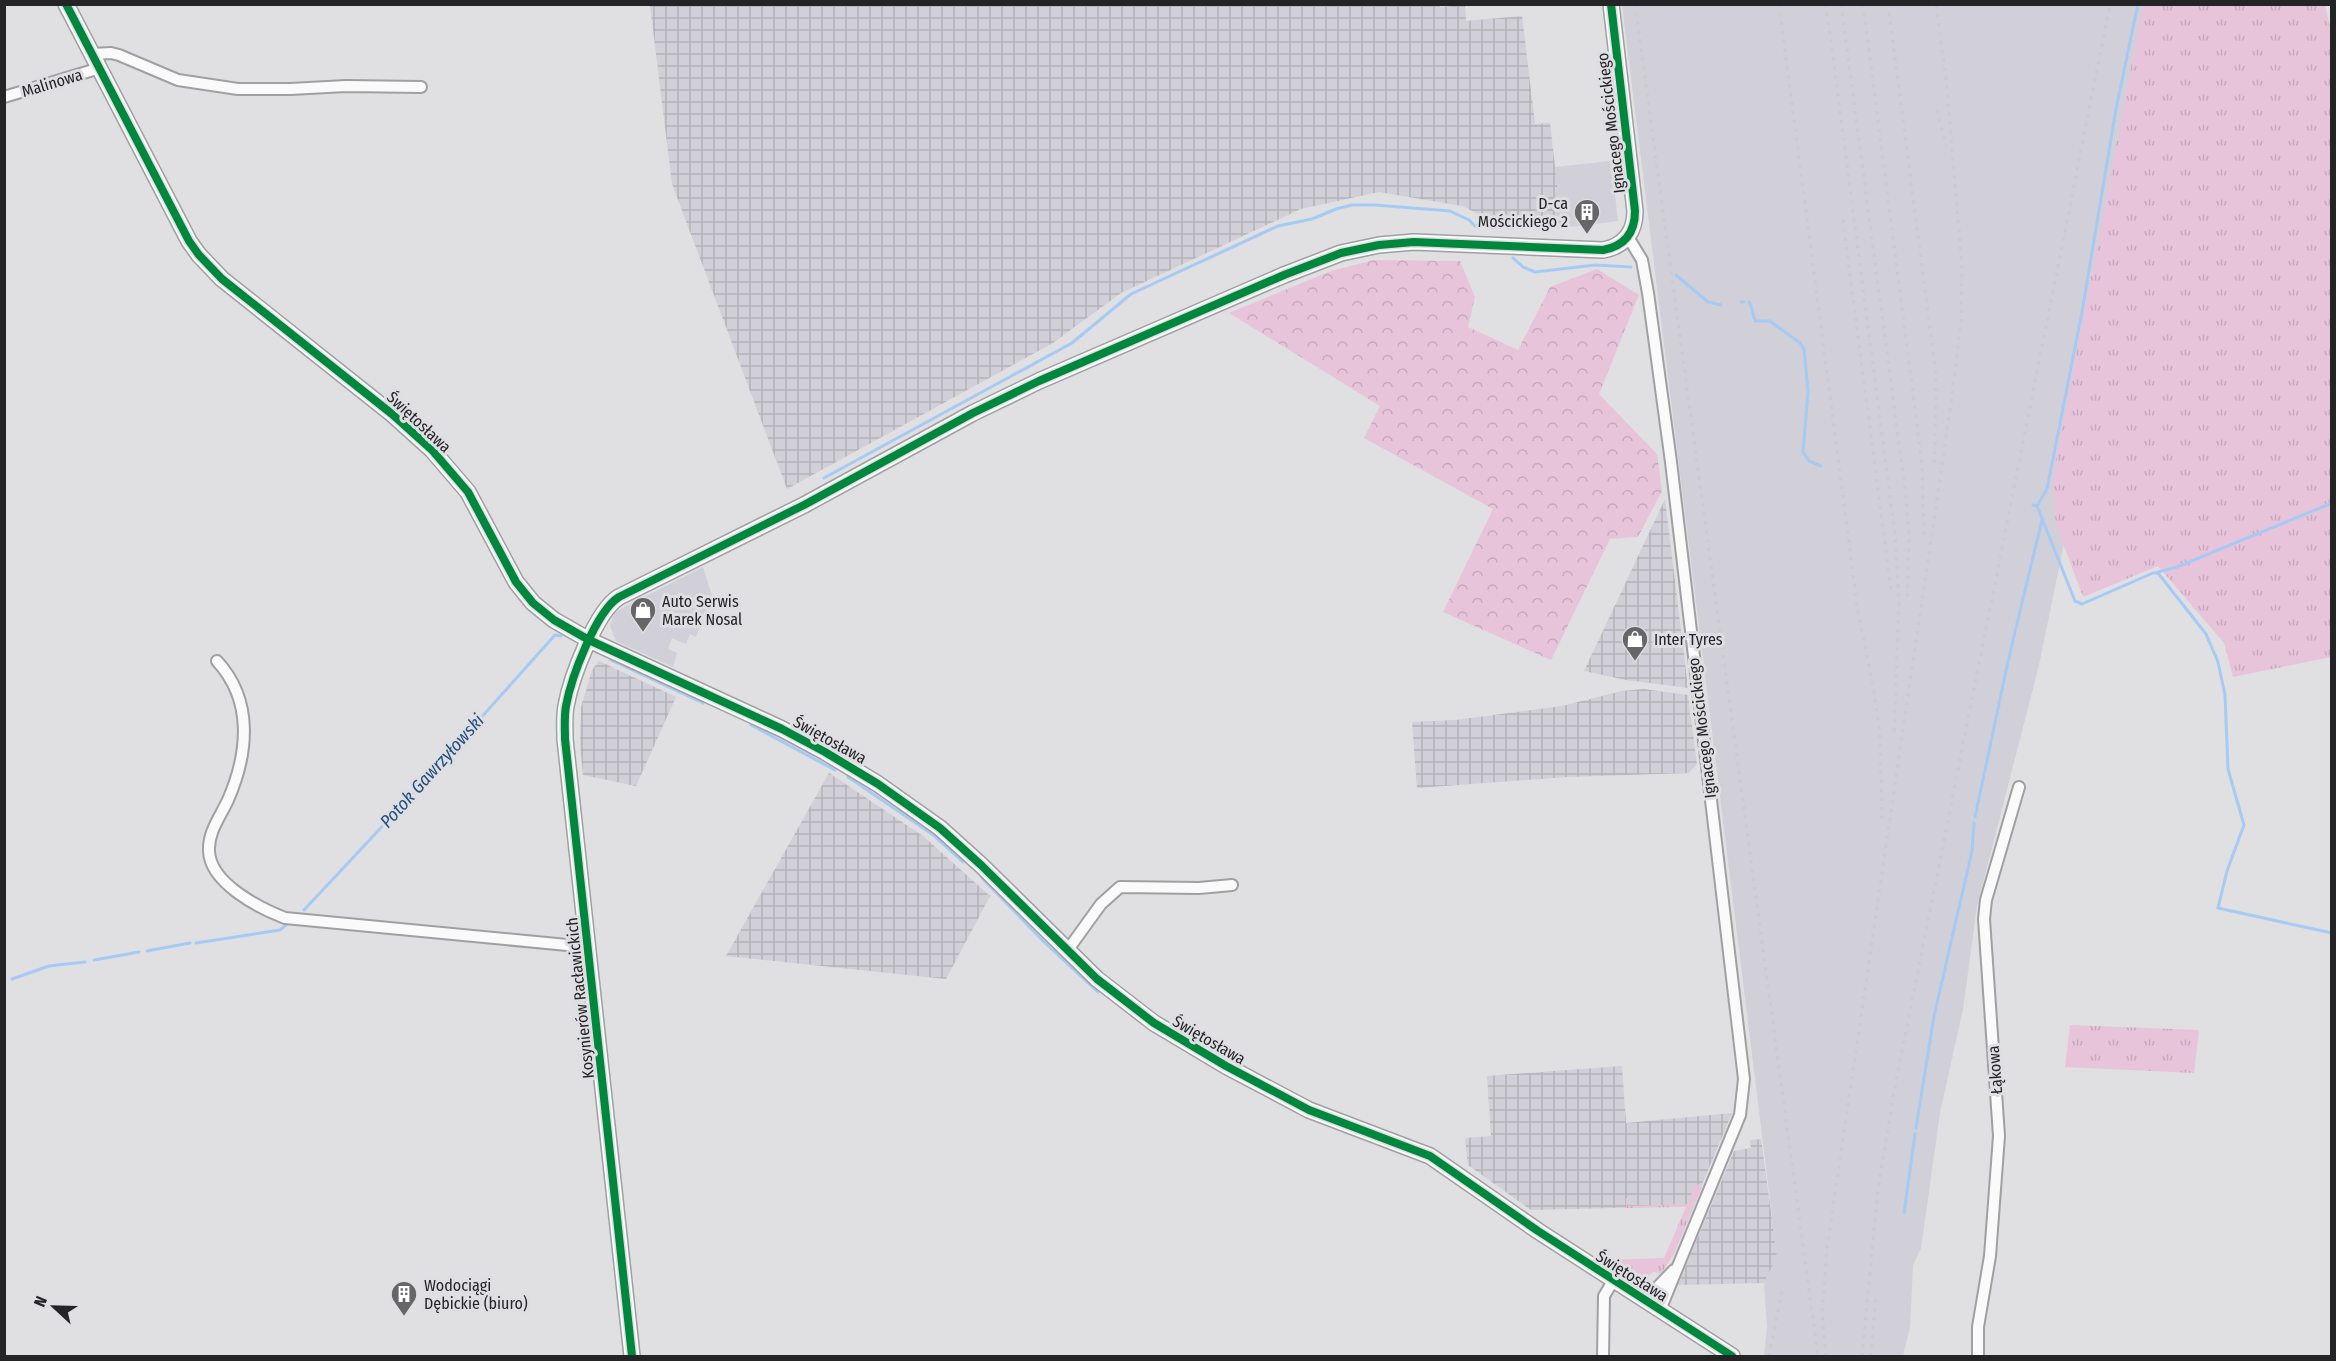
<svg xmlns="http://www.w3.org/2000/svg" width="2336" height="1361" viewBox="0 0 2336 1361" font-family="'Fira Sans Condensed',sans-serif">
<style>
.built{fill:#d1cfd7}
.industrial{fill:url(#industrial-grid)}
.grass{fill:url(#grass-tufts)}
.forest{fill:url(#forest-crowns)}
.lines{fill:none;stroke-linecap:round;stroke-linejoin:round}
.stream{stroke:#a5cbf5;stroke-width:3}
.street-casing{stroke:#a09fa1;stroke-width:14}
.secondary-casing{stroke:#a09fa1;stroke-width:18}
.street{stroke:#fafafb;stroke-width:10}
.secondary{stroke:#fafafb;stroke-width:15}
.rail{stroke:#cccbcd;stroke-width:3;stroke-dasharray:3 6;stroke-linecap:butt}
.cycleway-casing{stroke:#dfdee3;stroke-width:11}
.cycleway{stroke:#00873e;stroke-width:8}
.labels{text-anchor:middle;dominant-baseline:central;stroke-width:6;stroke-linejoin:round;paint-order:stroke}
.street-label{font-size:16px;fill:#242426;stroke:#dfdee3}
.poi-label{font-size:16px;fill:#242426;stroke:#dfdee3;text-anchor:start}
.water-label{font-size:18px;font-style:italic;fill:#204f7e;stroke:#dfdee3}
</style>
<defs>
<pattern id="industrial-grid" width="8" height="8" patternUnits="userSpaceOnUse" patternTransform="scale(1.5)"><rect width="8" height="8" fill="#d1cfd7"/><path d="M0 4h8M4 0v8" fill="none" stroke="#b3b2b8"/></pattern>
<pattern id="grass-tufts" width="24" height="20" patternUnits="userSpaceOnUse" patternTransform="scale(1.5)"><rect width="24" height="20" fill="#e8c4db"/><path d="M3 7l-1-3M5 7V3M7 7l1-3M15 17l-1-3M17 17v-4M19 17l1-3" fill="none" stroke="#c7a8bc"/></pattern>
<pattern id="forest-crowns" width="20" height="18" patternUnits="userSpaceOnUse" patternTransform="scale(1.5)"><rect width="20" height="18" fill="#e8c4db"/><path d="M2 6a3 3 0 1 1 6 0M12 15a3 3 0 1 1 6 0" fill="none" stroke="#c7a8bc"/></pattern>
</defs>
<rect width="100%" height="100%" fill="#e0dfe2"/>
<path class="built" d="M1622 5H2164L2121 265 2039 665 1977 906 1963 1009 1940 1113 1921 1248 1913 1265 1910 1327 1903 1356H1764L1767 1327 1764 1283 1777 1256Z
M1611 161 1618 221 1562 228 1555 167Z
M703 567 712 596 696 637 690 634 686 644 672 638 668 649 677 653 673 667 616 641 610 626 615 612Z"/>
<path class="industrial" d="M1439 4 1440 7 1465 5 1466 21 1522 16 1535 124 1550 123 1562 228 1544 230 1507 228 1462 206 1379 192 1301 209 1121 293 1053 343 787 489 672 184 650 5Z
M1665 499 1688 688 1626 680 1584 671Z
M599 661 676 697 636 786 583 775 580 744 581 707 592 670Z
M1644 689 1688 695 1697 764 1689 773 1567 777 1417 788 1412 722 1455 720 1562 706 1622 691Z
M829 773 923 836 990 896 946 979 726 956Z
M1622 1066 1626 1123 1732 1113 1693 1206 1531 1210 1468 1165 1465 1138 1491 1136 1487 1076Z
M1761 1139 1777 1256 1764 1283 1678 1285 1734 1151 1751 1148 1750 1140Z"/>
<path class="grass" d="M2143 5H2325L2332 35 2331 657 2233 677 2224 643 2158 566 2083 597 2056 524 2052 482Z
M2070 1025 2199 1030 2194 1073 2065 1067Z
M1699 1184 1702 1187 1674 1254 1661 1274 1654 1272 1650 1274 1643 1286H1635L1591 1260 1594 1257 1600 1260 1664 1258 1686 1207 1626 1208V1198H1628L1629 1206 1689 1204 1693 1187Z"/>
<path class="forest" d="M1374 260 1460 261 1475 297 1468 327 1518 350 1550 287 1597 269 1639 295 1599 394 1657 454 1662 491 1638 537 1610 539 1551 660 1443 612 1493 509 1364 438 1380 406 1229 313 1331 271Z"/>
<g class="lines">
<path class="stream" d="M1513 258 1523 267 1535 272 1595 265 1631 267
M1676 275 1708 302 1721 305
M1741 302H1744
M1749 302 1751 306 1755 321H1770L1800 343 1804 349 1808 391 1803 452 1809 461 1821 466
M824 478 1072 343 1131 294 1278 226 1312 219 1336 209 1352 205H1375L1450 211 1469 220 1476 227
M2033 505 2037 506 2075 601 2082 604 2153 573H2158L2206 634 2218 662 2225 695 2228 769 2244 825 2227 871 2218 908 2332 933
M2037 506 2047 489 2082 312 2116 109 2138 4
M2158 572 2177 567 2332 503
M611 660 703 703
M751 725 835 770
M848 777 932 834 963 862
M1975 817 2009 657 2042 520
M982 878 1044 942 1098 992
M304 910 421 785 555 635 561 636
M196 943 280 930 286 925
M147 951 190 943
M94 960 139 952
M12 979 49 966 85 962
M1916 1128 1934 1016 1972 851 1974 823
M1904 1213 1915 1134"/>
<g class="street-casing">
<path id="street" d="M92 54 111 53 119 55 178 80 238 89H290L346 86 421 87
M4 97 100 68
M1628 237 1642 260 1648 293 1671 462 1744 1079 1740 1115 1660 1310
M217 661C254 701 248 754 228 800 220 817 208 832 209 851 210 883 259 908 285 918L588 947
M1067 951 1101 904 1120 887 1199 888 1232 885
M1645 1300 1674 1270
M1603 1356 1604 1296 1613 1281
M1978 1356V1327L1990 1256 1999 1136 1984 919 1986 900 2019 787"/>
</g>
<g class="secondary-casing">
<path id="secondary" d="M66 4 189 241 199 255 222 279 392 414 432 450 468 492 516 582 533 603 554 620 589 640 782 729 825 752 878 784 940 828 981 865 1097 979 1154 1023 1226 1066 1309 1110 1430 1156 1538 1231 1732 1356
M632 1356 565 739C565 728 564 717 566 706 571 678 596 611 619 597L804 505 973 413 1039 381 1284 275 1341 253 1379 245 1414 242 1603 250C1625 246 1635 232 1635 211L1611 4"/>
</g>
<use href="#street" class="street"/>
<use href="#secondary" class="secondary"/>
<path class="rail" d="M1635 4 1818 1356
M1779 4 1858 612 1874 692 1880 734 1882 819
M1826 4 1895 534 1899 601 1894 735
M1841 4 1906 497 1909 535 1907 603
M1863 4 1922 464 1924 537
M1888 4 1935 367 1936 395 1934 467
M1937 110 1946 146
M1843 220 1891 591
M1769 1356 1783 1286
M1826 1356 1822 1313 1827 1248 1951 403 1961 321 1962 266 1946 79 1936 4
M1862 1356 1878 1189 1894 1092 2110 4
M1871 1356 1876 1294"/>
<g class="cycleway-casing">
<path id="cycleway" d="M66 4 189 241 199 255 222 279 392 414 432 450 468 492 516 582 533 603 554 620 589 640 782 729 825 752 878 784 940 828 981 865 1097 979 1154 1023 1226 1066 1309 1110 1430 1156 1538 1231 1732 1356
M632 1356 565 739C565 728 564 717 566 706 571 678 596 611 619 597L804 505 973 413 1039 381 1284 275 1341 253 1379 245 1414 242 1603 250C1625 246 1635 232 1635 211L1611 4"/>
</g>
<use href="#cycleway" class="cycleway"/>
</g>
<defs>
<g id="building-pin" transform="scale(1.35)"><path d="M0 17L-7.5 6A9.5 9.5 0 1 1 7.5 6Z" fill="#666568" stroke="#dfdee3"/><path d="M-4-6H4V6H1V3H-1V6H-4ZM-2.5-4.3h1.7v1.8h-1.7ZM.8-4.3h1.7v1.8H.8ZM-2.5-1h1.7V.8h-1.7ZM.8-1h1.7V.8H.8Z" fill="#fff"/></g>
<g id="shop-pin" transform="scale(1.35)"><path d="M0 17L-7.5 6A9.5 9.5 0 1 1 7.5 6Z" fill="#666568" stroke="#dfdee3"/><path d="M-5-2.5h2.3a2.7 3.5 0 0 1 5.4 0H5L5.5 6h-11ZM-1.5-2.5h3a1.5 2.3 0 0 0-3 0Z" fill="#fff"/></g>
</defs>
<g fill-rule="evenodd">
<use href="#building-pin" x="1587" y="212"/>
<use href="#shop-pin" x="643" y="610"/>
<use href="#shop-pin" x="1635" y="639"/>
<use href="#building-pin" x="404" y="1294"/>
</g>
<g class="labels">
<g class="street-label">
<text transform="translate(52 83) rotate(-17)">Malinowa</text>
<text transform="translate(1611 123) rotate(-97)">Ignacego Mościckiego</text>
<text transform="translate(419 422) rotate(43)">Świętosława</text>
<text transform="translate(1702 728) rotate(-97)">Ignacego Mościckiego</text>
<text transform="translate(830 740) rotate(29)">Świętosława</text>
<text transform="translate(580 998) rotate(-96)">Kosynierów Racławickich</text>
<text transform="translate(1209 1040) rotate(30)">Świętosława</text>
<text transform="translate(1995 1070) rotate(-94)">Łąkowa</text>
<text transform="translate(1632 1276) rotate(32)">Świętosława</text>
</g>
<g class="poi-label">
<text x="1568" y="203" text-anchor="end">D-ca<tspan x="1568" dy="18">Mościckiego 2</tspan></text>
<text x="662" y="601">Auto Serwis<tspan x="662" dy="18">Marek Nosal</tspan></text>
<text x="1654" y="639">Inter Tyres</text>
<text x="424" y="1285">Wodociągi<tspan x="424" dy="18">Dębickie (biuro)</tspan></text>
</g>
<g class="water-label">
<text transform="translate(432 771) rotate(-48)">Potok Gawrzyłowski</text>
</g>
</g>
<rect width="2336" height="1361" fill="none" stroke="#242426" stroke-width="12"/>
<g transform="translate(54 1307) rotate(292)" stroke="#dfdee3" stroke-width="4.5" paint-order="stroke">
<path d="M0-4.5L10 22L0 15L-10 22Z" fill="#242426"/>
<text y="-9" font-size="16" font-weight="bold" text-anchor="middle" fill="#242426">N</text>
</g>
</svg>
